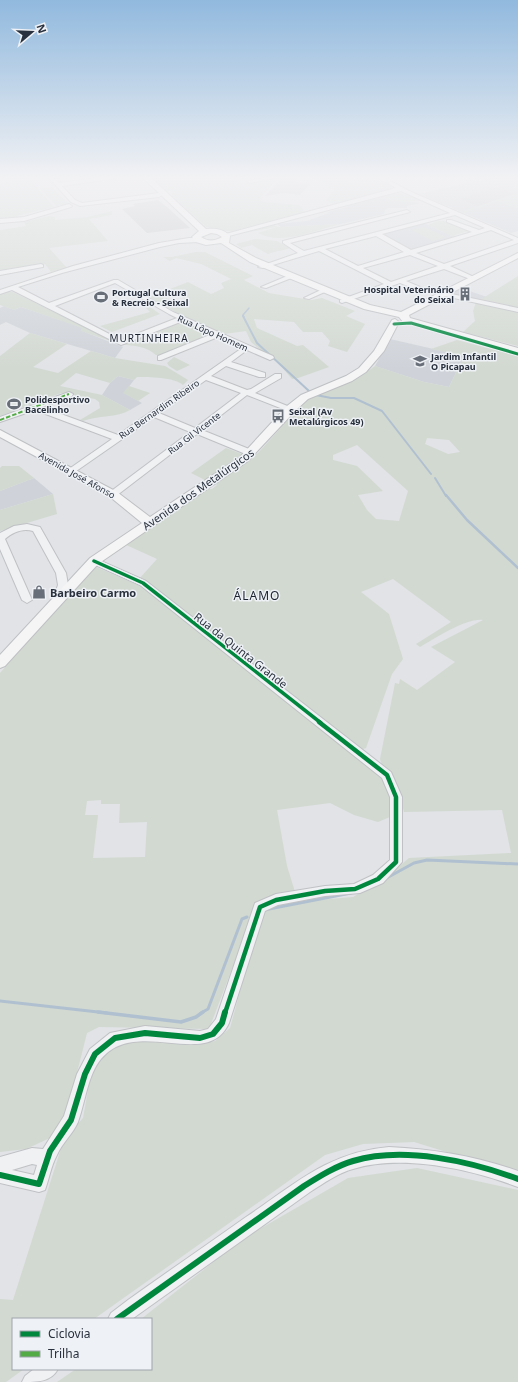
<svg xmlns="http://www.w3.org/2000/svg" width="518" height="1382" viewBox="0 0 518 1382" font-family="'Noto Sans',sans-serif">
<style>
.built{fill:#cfd3d9}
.green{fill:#d2d9d1;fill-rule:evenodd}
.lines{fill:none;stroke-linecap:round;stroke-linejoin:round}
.stream-far4{stroke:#b0c0d0;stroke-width:1.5}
.stream-far3{stroke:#b0c0d0;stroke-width:2}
.stream-far2{stroke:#b0c0d0;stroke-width:2.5}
.stream-far1{stroke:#b0c0d0;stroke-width:3}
.stream{stroke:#b0c0d0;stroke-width:3.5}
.building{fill:#c9cbce}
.minor-casing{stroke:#bfc1c4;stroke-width:2}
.major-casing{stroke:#bec0c3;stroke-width:2}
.minor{fill:#f0f1f3;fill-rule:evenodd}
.major{fill:#f5f5f6;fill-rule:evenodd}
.quiet{stroke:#53ab46;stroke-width:2;stroke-dasharray:4.5 2;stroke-linecap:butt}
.cycleway-far3-casing{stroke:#eef1f5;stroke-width:5}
.cycleway-far2-casing{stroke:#eef1f5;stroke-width:6}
.cycleway-far1-casing{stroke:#eef1f5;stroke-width:7}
.cycleway-casing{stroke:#eef1f5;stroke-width:8}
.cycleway-far3{stroke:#00873e;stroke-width:3}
.cycleway-far2{stroke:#00873e;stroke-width:3.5}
.cycleway-far1{stroke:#00873e;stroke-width:4.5}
.cycleway{stroke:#00873e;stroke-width:6}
.labels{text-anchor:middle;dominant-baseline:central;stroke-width:3;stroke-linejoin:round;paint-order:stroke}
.far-poi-label{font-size:9px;font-weight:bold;fill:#29313e;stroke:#eef1f5;text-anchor:start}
.far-street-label{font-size:9px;fill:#29313e;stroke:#eef1f5}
.far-neighbourhood-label{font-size:10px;letter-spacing:1px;fill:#1b222f;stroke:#eef1f5}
.street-label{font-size:11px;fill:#29313e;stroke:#eef1f5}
.poi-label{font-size:11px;font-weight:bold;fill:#29313e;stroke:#eef1f5;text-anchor:start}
.neighbourhood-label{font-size:12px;letter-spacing:1px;fill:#1b222f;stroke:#eef1f5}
</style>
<rect width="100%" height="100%" fill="#e1e3e6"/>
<path class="built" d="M497 176 518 187V195L500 201 518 209V231L511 233 419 194Z
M378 198 420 203 407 206V208H388L385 210 384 214 341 224 281 227 277 224 307 221 329 213 327 212 348 207 347 206Z
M424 223 454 237 411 250 383 234Z
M461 288 487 297 480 300 453 295 454 293 452 292Z
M4 306 14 310 21 307 72 324 83 328 82 331 123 347 115 358 30 333 6 322 0 325V308Z
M390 339 464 356 449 387 424 382 375 366Z
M118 376 134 380 124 393 142 403 130 410 102 395 110 383Z
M34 478 53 494 0 510V491Z"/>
<path class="green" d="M5 176H27L54 207 17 216V218L0 219V184L12 182Z
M149 176H227L232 179 243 181 231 183 236 184 270 179H278L261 197H264L259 200 264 202 299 205 305 212 233 231H226L206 227 171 195 173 193 171 191H167Z
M315 176H339L350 183 377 178 393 188 333 204 326 200 335 190 328 188 329 186Z
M495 176H518V192L500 186 501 185 488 178 496 177Z
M52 187 68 204 56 206 40 188Z
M397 192 423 201H406L420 203 394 201 380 198 359 203 380 197 398 201 379 197Z
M518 193V209L499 201 464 213 460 212Z
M112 211V215L89 219 108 241 49 248 67 268 51 272 45 264 0 271V230L26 226 24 222 49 216 55 217V220L87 217Z
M437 221H445L469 231 455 235 454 237 428 225Z
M341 224C316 230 281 246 258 233L276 227 244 233 274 225 278 227Z
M424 227 446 237 433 241 411 230Z
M255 239 277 241 290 248C282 251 276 251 268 254L252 245 241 248 236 244Z
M196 252H205L253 276 244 280 269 293 311 300 322 298 355 311 346 316 365 324 347 352 328 346 330 341 322 332H303L294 322 254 319 257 328 297 346 303 345 329 367 298 378 292 379 274 358 263 352 251 342 246 331 224 334 184 317 149 297 188 282 211 294 224 288 221 283 231 279 201 264 176 258 170 261 163 257H172ZM160 294 179 295 188 301 177 305Z
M518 276V308L480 300Z
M7 292H13L119 344 81 331 82 328 21 307 14 310 0 305V295Z
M476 302 518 311V346L463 332 475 321 473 311Z
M150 307 160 314 112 332 100 326 150 312 146 308Z
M181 322H185L211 335 165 355H156C147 347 134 345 122 345Z
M30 333 67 344 33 367 58 373 91 351 115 358 165 366 188 380 183 385C174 377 149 377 137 377L134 380 118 376 110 383 76 373 60 386 102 395 130 410C117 418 98 415 83 421L80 420 100 408 99 402 95 399 61 393 0 416V356Z
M457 340 518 356V1174L414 1142 363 1144 325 1155 94 1319H13V1369H24L6 1382H0V1299L13 1300 64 1139 83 1118 92 1068 105 1050 139 1040 204 1043 215 1041 230 1028 259 922 269 907 282 903 353 897 389 875 409 858 511 853 502 810 404 812 397 785 382 765 380 759 395 683 399 684 400 679 417 690 455 662 431 647 483 620C466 618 436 638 420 647L416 644 451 622 393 579 361 592 389 614 403 659 392 674 366 748 360 750 139 579 157 559 124 544 206 489H212L217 485 216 484 259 452 304 402 326 391 360 377 375 366 424 382 449 387 464 356 431 349ZM427 438 449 440 460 452 448 454 425 444ZM357 445 408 491 399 521 376 519 367 510 358 495 383 491 357 466 333 460V455Z
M174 357 190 365 177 371 169 366 167 363Z
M129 386 150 393 138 401 123 393Z
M226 448 242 454 205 480 191 473Z
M2 466H19L34 478 0 491V468Z
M53 494 57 514 0 531V510Z
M96 567 140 586 385 780 392 794 390 817 378 822 354 815 330 803 277 810 287 866 295 892 258 901 209 1029 99 1027 87 1033 64 1124 50 1138 26 1149 0 1152V673L84 578 91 570ZM101 800V804H120L119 823 147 822 145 857 93 858 98 815H85L87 801Z
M417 1168 518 1190V1382H57L76 1369H151V1319H141L244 1238 348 1178Z"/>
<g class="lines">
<path class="stream-far4" d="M244 317 243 315 249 308"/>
<path class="stream-far3" d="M243 316 257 343 309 391
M316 395 331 398H354L382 411 431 474
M435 478 446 496"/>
<path class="stream-far2" d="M446 495 467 520 518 568"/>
<path class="stream-far1" d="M383 880 414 863 427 860 518 864
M269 909 351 893
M0 1001 107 1013
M201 1013 208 1009 242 919 247 917"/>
<path class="stream" d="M98 1012 181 1022 196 1017 203 1012"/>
</g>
<path class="building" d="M288 176H294L295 182 310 184 300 195 285 193 265 196 282 178Z
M495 187 513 194 478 206 460 199Z
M158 200 167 207 190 228 147 233 122 209 135 206 133 204Z"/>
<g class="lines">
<g class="minor-casing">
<path id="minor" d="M47 176H52L59 183 110 176H120L118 178 62 186 75 200 82 203 159 193 162 195 159 197 80 206 71 202Z
M276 176H287L250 183 247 181Z
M375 176H381L409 191 518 238V243L450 266 474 277V279H470L444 269 406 281 427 290V292H423L400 283 342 303 340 302V300L384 284 319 251 263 268 258 267 298 253 283 243V241L407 210 410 212 290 243 304 251 450 213 401 191 225 237 222 235 396 188ZM455 215 485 228 479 230 451 220H447V222L472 232 411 250 382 234ZM491 230 514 240 444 264 416 253ZM376 236 404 252 358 266 325 249ZM410 255 438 266 391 282 363 268Z
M69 204 72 206 71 207 24 221 0 223V219L24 217Z
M189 238H199L202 240 199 242 179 243 160 247 62 273 18 287 49 303 114 280H118L173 312 273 356 274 358 270 360 247 350 231 362 265 373V377H259L226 366 211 376 247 390 251 389 275 374H281V378L255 393 295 409 294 411H288L247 395 202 430 254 451 255 453 254 455H248L197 434 116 496H110L109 494 110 492 190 432 154 417 72 474 69 473 68 471 69 469 112 439 35 410 0 422V417L69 392 73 394 72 396 42 407 118 435 242 348 218 337 161 360H158V356L212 334 183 321 121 345 12 290 0 294V290L73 266 159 243ZM115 283 169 314 177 318 121 340 55 306ZM206 380 241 393 195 428 159 413Z
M41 264 43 265V267L0 275V271Z
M292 274 295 276 294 277 266 288 261 287Z
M325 288 328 290 327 291 309 299 304 298Z
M442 292 518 308V312L440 295V293Z
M27 524 40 527 66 573 68 585 62 601 58 602 53 599 58 585 56 573 33 531C23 528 13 532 5 539L32 600 27 603 22 600 0 549V533L14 526Z
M94 558 146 581 391 772 402 797V862L383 883 360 893 325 896 278 905 265 911 229 1023C208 1071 137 1016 101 1059 88 1074 85 1103 78 1122 73 1134 62 1143 57 1155 51 1166 49 1179 45 1190L39 1192 0 1183V1157L32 1148 43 1149 64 1116 77 1074 90 1049 110 1033 145 1026 200 1031 208 1029 216 1019 255 903 276 894 325 886 354 884 373 875 390 860V797L382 778 140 585 91 563 89 561 91 559ZM32 1164 37 1165 34 1175 12 1170Z
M389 1147C433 1149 476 1156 518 1171V1187C470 1169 403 1154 353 1169 338 1173 324 1183 310 1192L132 1319H108L111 1313 128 1300C167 1272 207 1245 246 1217 294 1185 328 1152 389 1147Z
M34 1369H58C51 1382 37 1382 22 1382L25 1376Z"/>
</g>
<g class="major-casing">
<path id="major" d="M141 176H149L206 229C215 228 224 229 230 236L229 243 256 258 370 305 401 312 518 253V258L409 315 410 318 518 348V354L403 322 399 317 364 309 250 262 221 243 206 245 196 242 192 237 199 231ZM211 233 217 234 222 237C215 241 208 242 201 237Z
M395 319 399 322 384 351 366 372 352 381 308 399 295 411 248 461 98 564 5 666 0 668V655L90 558 142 523 109 496 0 437V430L117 492 150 517 240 457 287 406 301 395 346 376 359 368 374 351 392 320Z"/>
</g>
<use href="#minor" class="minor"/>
<use href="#major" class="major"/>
<path class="quiet" d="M0 420 69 394"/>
<g class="cycleway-far3-casing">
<path id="cycleway-far3" d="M394 324 411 323 518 354"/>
</g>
<g class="cycleway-far2-casing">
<path id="cycleway-far2" d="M94 561 143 583 321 723"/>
</g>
<g class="cycleway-far1-casing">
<path id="cycleway-far1" d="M225 1013 260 907 276 900 325 891 355 889 378 879 396 862V797L387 775 319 722"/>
</g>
<g class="cycleway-casing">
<path id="cycleway" d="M0 1175 39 1184 50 1151 71 1120 85 1074 95 1054 115 1038 145 1033 200 1038 213 1034 222 1023 225 1012
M117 1319 304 1186C320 1176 336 1166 353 1161 403 1146 470 1161 518 1179"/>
</g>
<use href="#cycleway-far3" class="cycleway-far3"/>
<use href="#cycleway-far2" class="cycleway-far2"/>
<use href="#cycleway-far1" class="cycleway-far1"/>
<use href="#cycleway" class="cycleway"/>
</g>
<linearGradient id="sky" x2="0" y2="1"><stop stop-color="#91b9de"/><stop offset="0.48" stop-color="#f2f2f4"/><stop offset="1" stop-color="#f2f2f4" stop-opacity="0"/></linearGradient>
<rect width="518" height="369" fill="url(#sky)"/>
<defs>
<g id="building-bare" transform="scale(1.08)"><path d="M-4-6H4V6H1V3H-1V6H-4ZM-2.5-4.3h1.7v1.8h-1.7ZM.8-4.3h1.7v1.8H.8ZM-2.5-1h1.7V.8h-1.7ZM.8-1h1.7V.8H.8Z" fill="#696f79" stroke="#eef1f5" stroke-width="2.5" paint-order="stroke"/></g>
<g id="stadium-bare" transform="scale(1.08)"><path d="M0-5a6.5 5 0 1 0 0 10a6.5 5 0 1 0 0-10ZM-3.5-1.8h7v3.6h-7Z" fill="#696f79" stroke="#eef1f5" stroke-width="2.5" paint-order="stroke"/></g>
<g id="school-bare" transform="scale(1.08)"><path d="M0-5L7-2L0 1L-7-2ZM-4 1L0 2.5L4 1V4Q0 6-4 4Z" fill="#696f79" stroke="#eef1f5" stroke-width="2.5" paint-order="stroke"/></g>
<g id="bus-bare" transform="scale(1.08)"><path d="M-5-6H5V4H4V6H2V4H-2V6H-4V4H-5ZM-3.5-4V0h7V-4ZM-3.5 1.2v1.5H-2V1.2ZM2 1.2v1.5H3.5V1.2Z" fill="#696f79" stroke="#eef1f5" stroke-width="2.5" paint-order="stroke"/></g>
<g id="shop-bare" transform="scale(1.08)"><path d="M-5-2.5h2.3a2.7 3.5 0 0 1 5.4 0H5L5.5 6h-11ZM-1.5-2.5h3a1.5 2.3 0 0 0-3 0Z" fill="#696f79" stroke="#eef1f5" stroke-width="2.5" paint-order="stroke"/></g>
</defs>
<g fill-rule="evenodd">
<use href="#building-bare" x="465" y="294"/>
<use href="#stadium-bare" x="101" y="297"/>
<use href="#school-bare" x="420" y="361"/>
<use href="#stadium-bare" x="14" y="404"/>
<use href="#bus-bare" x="278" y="416"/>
<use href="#shop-bare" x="39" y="592"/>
</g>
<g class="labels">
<g class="far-poi-label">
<text x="454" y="289" text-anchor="end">Hospital Veterinário<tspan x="454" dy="10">do Seixal</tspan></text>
<text x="112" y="292">Portugal Cultura<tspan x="112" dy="10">&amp; Recreio - Seixal</tspan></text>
<text x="431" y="356">Jardim Infantil<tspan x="431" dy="10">O Picapau</tspan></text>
<text x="25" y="399">Polidesportivo<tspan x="25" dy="10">Bacelinho</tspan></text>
<text x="289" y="411">Seixal (Av<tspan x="289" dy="10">Metalúrgicos 49)</tspan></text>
</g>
<g class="far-street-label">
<text transform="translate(213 333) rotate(24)">Rua Lôpo Homem</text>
<text transform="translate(159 409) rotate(-35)">Rua Bernardim Ribeiro</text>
<text transform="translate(194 433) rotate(-37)">Rua Gil Vicente</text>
<text transform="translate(77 475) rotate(29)">Avenida José Afonso</text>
</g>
<g class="far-neighbourhood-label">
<text x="149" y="338">MURTINHEIRA</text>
</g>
<g class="street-label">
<text transform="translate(198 489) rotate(-35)">Avenida dos Metalúrgicos</text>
<text transform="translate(241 650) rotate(38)">Rua da Quinta Grande</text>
</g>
<g class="poi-label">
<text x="50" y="592">Barbeiro Carmo</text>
</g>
<g class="neighbourhood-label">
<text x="257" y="595">ÁLAMO</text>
</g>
</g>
<rect x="12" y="1318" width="140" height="52" fill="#eef1f5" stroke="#9fa4ac"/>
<rect x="20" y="1331" width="20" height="6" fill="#00873e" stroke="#9fa4ac"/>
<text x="48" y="1338" font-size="12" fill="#29313e">Ciclovia</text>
<rect x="20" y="1351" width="20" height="6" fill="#53ab46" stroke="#9fa4ac"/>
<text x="48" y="1358" font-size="12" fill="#29313e">Trilha</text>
<g transform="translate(32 32) rotate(71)" stroke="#eef1f5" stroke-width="3" paint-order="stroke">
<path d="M0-3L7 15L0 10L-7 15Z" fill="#29313e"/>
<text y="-6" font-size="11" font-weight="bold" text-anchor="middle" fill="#29313e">N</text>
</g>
</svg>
